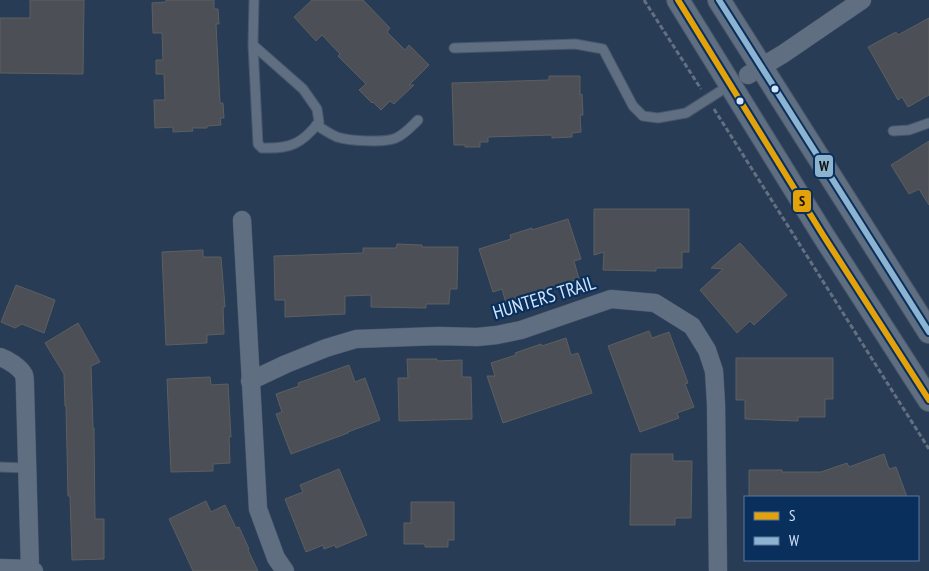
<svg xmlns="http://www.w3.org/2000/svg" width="929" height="571" viewBox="0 0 929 571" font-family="'PT Sans Narrow',sans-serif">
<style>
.building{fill:#4c5056;stroke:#5c5f60}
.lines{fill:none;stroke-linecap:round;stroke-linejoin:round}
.service-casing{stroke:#47576c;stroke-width:11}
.minor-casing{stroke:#47576c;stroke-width:19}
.tertiary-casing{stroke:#47576c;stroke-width:24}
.path{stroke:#637081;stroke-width:3;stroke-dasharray:5 2.5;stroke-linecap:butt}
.service{stroke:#606e81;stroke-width:9}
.minor{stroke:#606e81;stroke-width:18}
.tertiary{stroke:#606e81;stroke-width:22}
.bus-1-casing{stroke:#092f5d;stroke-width:10}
.bus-2-casing{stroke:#092f5d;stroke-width:10}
.bus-1{stroke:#e3a20a;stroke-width:6}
.bus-2{stroke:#8cb4d1;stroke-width:6}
.bus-dot{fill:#d3e5fc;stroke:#092f5d;stroke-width:2}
.labels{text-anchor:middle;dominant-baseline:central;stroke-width:4.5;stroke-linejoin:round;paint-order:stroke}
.street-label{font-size:19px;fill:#d3e5fc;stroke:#092f5d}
.line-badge{stroke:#092f5d;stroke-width:2}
.pale-badge-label{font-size:14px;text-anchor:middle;font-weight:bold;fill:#111}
</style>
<rect width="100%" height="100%" fill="#283c56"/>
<path class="building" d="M30 0H84L83 74 0 73V18H30Z
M166 0H214V9H218L219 24H216L220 103H223L224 118H220L221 125 207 126V128H192L193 131 173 132V127L155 128 154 100H165L164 74H156V60H163L162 33H153L152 3 166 2Z
M312 0H363L390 28 387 32 405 50 409 45 429 65 409 85H414L394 104 390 101 381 110 373 102 372 103 359 90 366 84 338 56 340 54 322 35 316 41 294 17Z
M929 18V95L908 107 902 97 898 100 868 47 896 32 898 35Z
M549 76H580V95L582 94 583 115H580L581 132 572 133V137L552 138V135L488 137V142H480V147H465V145H454L452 83 549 80Z
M929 141V205L919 189 909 194 891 165Z
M594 209H689V252H682V268H656V271L603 270 604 252 594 255Z
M568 219 581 259 574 261 579 279 557 286 558 288 506 303 502 289 493 292 479 249 511 239 510 235 532 228V230Z
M740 243 787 295 754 325 750 321 737 333 700 290 723 269 711 268Z
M397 244 422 245V247H458L457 289H450L449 304H426V308L371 307V295L345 296V314L285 317V300H275L274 256 363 253V248H396Z
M203 250V257H221L225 307H223L224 334 207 335V343L166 345 162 252Z
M16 285 55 300 44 333 22 324 15 328 1 322Z
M78 323 100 362 91 366 93 428H94L95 519H104V559L72 560 70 496H68L66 406H65L64 374 45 343Z
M649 331 652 338 669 332 688 383 685 384 694 407 677 413 679 418 640 432 608 346Z
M566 338 571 355 578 353 592 393 503 423 487 376H495L491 363 516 355 515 353 541 344 542 346Z
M736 358H833V399H825V417H798V421L745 419V400H736Z
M407 359H437V361L462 360V377H471L472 419 399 421 398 378H408Z
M349 365 355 382 365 378 380 420 348 432V433L291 454 276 414 282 412 276 394 299 386 298 383Z
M210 377 211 385 228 384 231 437H229L230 463 213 464V471L171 472 167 379Z
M631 454H673V461H692L691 518H675V525H630Z
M884 454 889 469 896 467 907 497H749V470H782V472H821L847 463 849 467Z
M339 469 367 535 336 548 335 545 324 549 323 545 306 552 285 499 303 492 300 485Z
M206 501 211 512 225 505 236 528 239 527 249 549 248 550 258 571H193L169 519Z
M411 502H454V540H448V547H425V544H404V523H411Z"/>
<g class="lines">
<g class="service-casing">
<path id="service" d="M253 45 303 89 317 109 319 122C302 144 290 149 262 148L258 144Z
M253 45 254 0
M454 48 575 44 603 49 633 106 643 116 658 118 686 113 730 85
M316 125C323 129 330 134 337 137 349 141 385 143 396 138 405 134 411 127 418 120
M893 131 909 130 929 123
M0 467 27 468"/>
</g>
<g class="minor-casing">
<path id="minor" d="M748 75 783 54 862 0
M242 220 258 509 276 558 285 571
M0 357C8 360 20 367 24 375 25 379 25 384 25 388L30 569
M250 381 286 364 326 348 356 339 438 336 477 337 497 335 521 330 611 299 655 303 692 326 707 350 714 371 716 404 718 571
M0 568 30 569 34 571"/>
</g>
<g class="tertiary-casing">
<path id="tertiary" d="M678 0 823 235 929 400
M719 0 929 332"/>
</g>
<path class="path" d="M644 0 701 89
M714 109 929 449"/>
<use href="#service" class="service"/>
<use href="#minor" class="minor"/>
<use href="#tertiary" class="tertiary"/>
<g class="bus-1-casing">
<path id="bus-1" d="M678 0 823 235 929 400"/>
</g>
<g class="bus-2-casing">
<path id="bus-2" d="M719 0 929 332"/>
</g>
<use href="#bus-1" class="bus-1"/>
<use href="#bus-2" class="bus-2"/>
</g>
<g class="bus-dot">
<circle cx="775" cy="89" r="4.5"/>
<circle cx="740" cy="101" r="4.5"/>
</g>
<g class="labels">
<g class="street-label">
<text transform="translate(544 297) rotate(-17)">HUNTERS TRAIL</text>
</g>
</g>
<g class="line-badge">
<rect x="814" y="154" width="20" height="24" rx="5" fill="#8cb4d1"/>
<rect x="792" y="189" width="20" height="24" rx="5" fill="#e3a20a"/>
</g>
<g class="pale-badge-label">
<text x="824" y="171">W</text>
<text x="802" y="206">S</text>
</g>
<rect x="744" y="496" width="175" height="65" fill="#092f5d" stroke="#5a789d"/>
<rect x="754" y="512" width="25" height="8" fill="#e3a20a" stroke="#5a789d"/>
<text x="789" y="521" font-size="15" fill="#d3e5fc">S</text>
<rect x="754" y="537" width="25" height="8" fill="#8cb4d1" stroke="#5a789d"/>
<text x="789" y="546" font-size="15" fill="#d3e5fc">W</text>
</svg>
